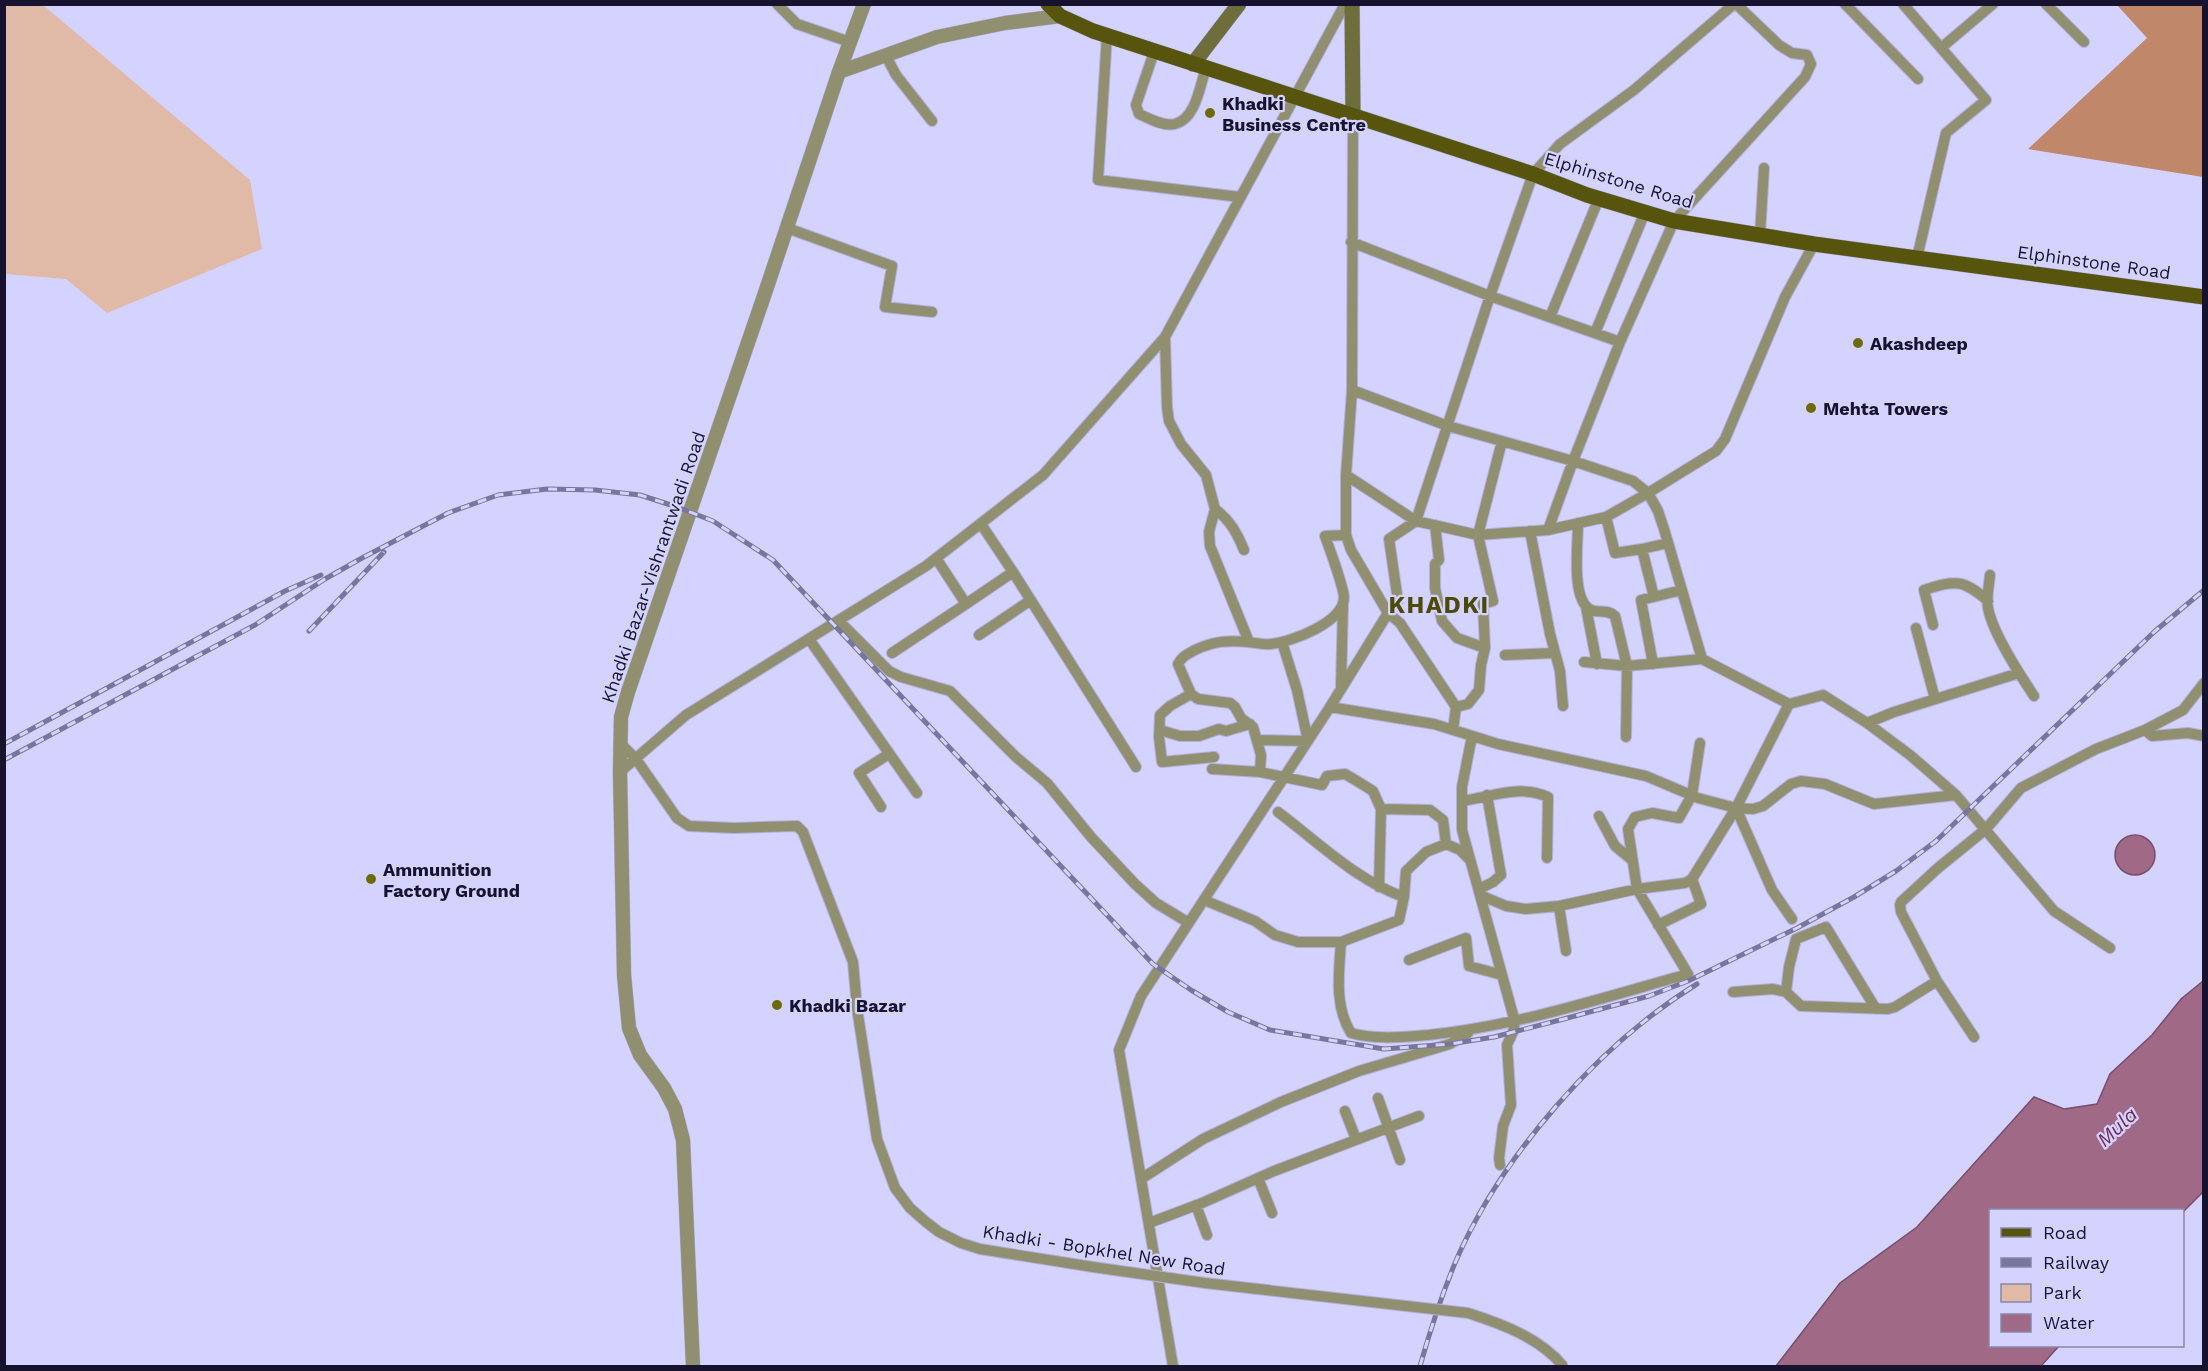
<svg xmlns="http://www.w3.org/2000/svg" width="2208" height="1371" viewBox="0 0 2208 1371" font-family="'Work Sans',sans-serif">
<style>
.green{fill:#e0baa7}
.forest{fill:#c0876b}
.water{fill:#a06986;stroke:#774f6c;stroke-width:1.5}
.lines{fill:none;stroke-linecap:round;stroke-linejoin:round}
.minor-casing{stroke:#b2b0d9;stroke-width:12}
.tertiary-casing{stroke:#b2b0d9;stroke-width:15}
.secondary-casing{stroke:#b2b0d9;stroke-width:16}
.primary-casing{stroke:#b2b0d9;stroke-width:16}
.minor{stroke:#909070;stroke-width:10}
.tertiary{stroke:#909070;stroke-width:14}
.secondary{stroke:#6e6d3c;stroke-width:15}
.primary{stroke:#57540e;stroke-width:15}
.rail-casing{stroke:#79769b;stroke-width:5}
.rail{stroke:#d4d2ff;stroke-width:3;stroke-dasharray:9;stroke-linecap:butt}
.minor-bridge-casing{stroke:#b2b0d9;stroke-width:12;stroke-linecap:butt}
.minor-bridge{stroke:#909070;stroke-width:10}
.poi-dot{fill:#6e6b06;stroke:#d4d2ff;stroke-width:2}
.labels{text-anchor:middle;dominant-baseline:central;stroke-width:4.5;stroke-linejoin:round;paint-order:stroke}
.poi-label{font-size:18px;font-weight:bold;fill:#17132e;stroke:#d4d2ff;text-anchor:start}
.street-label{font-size:18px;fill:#17132e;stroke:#d4d2ff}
.water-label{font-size:20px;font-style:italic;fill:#702a53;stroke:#d4d2ff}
.district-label{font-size:24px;font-weight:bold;letter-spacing:1.5px;fill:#4c4a09;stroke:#d4d2ff}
</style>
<rect width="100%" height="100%" fill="#d4d2ff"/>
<path class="green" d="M4 5H43L250 180 262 249 107 313 66 279 5 274Z"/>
<path class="forest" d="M2117 5H2203V177L2028 149 2147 38Z"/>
<path class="water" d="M2115 855a20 20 0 1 1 40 0a20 20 0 1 1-40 0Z
M2203 981V1192L2183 1212 2182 1210H1990V1346H2059L2041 1366H1776L1840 1283 1917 1227 2034 1097 2064 1109 2097 1104 2110 1074 2152 1035 2181 999Z"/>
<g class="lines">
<g class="minor-casing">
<path id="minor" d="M777 4 797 24 850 42
M1845 4 1918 79
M1903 4 1986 100 1946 133 1917 258
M2046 4 2084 42
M1107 35 1098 180 1240 197
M1941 48 1993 4
M1154 52 1136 105 1139 114C1148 118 1164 127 1175 124 1196 119 1200 85 1206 68
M886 56 896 75 932 121
M787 228 892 266 885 307 932 312
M1760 235 1764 168
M1351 242 1490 296 1620 342
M1814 244 1785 297 1725 439 1716 451 1648 493 1658 511 1664 529 1702 659 1789 704 1823 695 1867 723 1910 755 1956 795 2054 911 2110 948
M1550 317 1599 198
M1595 333 1645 212
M1165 337 1167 407 1169 421 1181 444 1206 475 1215 509
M1346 475 1416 521 1478 535 1548 530 1606 517 1648 493 1633 481 1573 461 1448 426 1352 390
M1606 517 1615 553 1642 549
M1578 523C1578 543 1572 591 1586 606 1594 616 1606 607 1615 616L1627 666 1626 737
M1435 525 1439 560 1435 564V588L1442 621 1457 638 1485 648
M1548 530 1573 461 1620 342 1674 221 1805 77 1811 64 1807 55 1792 53 1779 45 1736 4
M1530 531 1550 634 1560 671 1563 706
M1244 550C1237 533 1230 520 1215 509L1209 532 1210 546 1249 642
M936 558 966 604 1013 572 981 524
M1013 572 1136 767
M1990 575C1989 586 1986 597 1988 608 1992 631 2020 675 2034 696
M1654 597 1642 549 1668 543
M1586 607 1597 664
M839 621 889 671 901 677 950 691 1016 757 1047 783 1091 837 1135 884 1156 903 1189 923
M1933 625 1924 590C1956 580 1963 579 1988 601
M1916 628 1935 699
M979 635 1031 600
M809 639 917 793
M892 653 966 604
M1505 655 1555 653
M1584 662 1627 666 1702 659
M1653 664 1641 600 1682 590
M1341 686 1343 605
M1191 694 1170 706 1160 715 1159 737 1162 762 1214 757
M1330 707 1434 724 1498 744 1646 776 1698 798 1736 808 1753 809 1763 806 1791 784 1801 781 1825 784 1874 804 1956 795
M1456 707 1400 623 1388 613 1398 601 1389 539 1416 521 1490 296 1533 174 1560 144 1634 90 1734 4
M1867 723 1894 712 2019 673
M1160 730 1180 736H1199L1219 729 1226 731 1250 724
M1453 730 1456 707 1468 704 1479 690 1481 665 1485 648 1483 604 1493 601 1478 535 1502 441
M2145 730 2152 736 2188 733 2204 736
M1472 736 1462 787V830L1515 1022 1513 1032 1507 1045 1511 1105 1503 1126 1499 1158 1500 1165
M1258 740 1308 741 1297 690 1282 642
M620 743 636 759 677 818 689 826 734 828 797 826 803 832 853 962 857 1008 877 1139 895 1188 910 1208 926 1222 939 1232 961 1243 980 1249 1093 1267
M1212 769 1260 772 1322 785 1327 776 1345 774 1357 781 1373 791 1381 809 1379 887
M620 772 686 715 926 566 1043 475 1165 337 1345 4
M1260 772 1261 755 1253 727 1241 718 1235 707 1230 703 1198 699 1191 694 1178 664C1182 656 1188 654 1195 650 1214 641 1228 640 1248 642 1256 643 1264 645 1271 644 1292 642 1344 622 1344 597 1343 585 1330 550 1325 536L1346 535
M1462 801C1491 797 1520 784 1548 797L1547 858
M881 807 859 773 889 754
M1736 808 1772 890 1792 919
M1381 809 1430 810 1443 820 1446 844
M1278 812C1318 842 1357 881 1404 897
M1599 816 1615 846 1632 860
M1479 889 1493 882 1501 875 1487 795
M1480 895 1506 906 1526 909 1559 906 1637 889 1685 883 1692 879 1736 808 1789 704
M1204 900 1255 921 1275 935 1298 942H1341C1339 972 1334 1006 1351 1033 1377 1040 1401 1037 1428 1035 1517 1026 1602 998 1688 974L1637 889 1628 829 1635 817 1652 813 1679 818 1692 795 1700 743
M1559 906 1566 951
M1658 925 1701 904 1692 879
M1341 942 1399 920 1404 897 1406 871 1426 852 1446 844 1460 850 1470 860
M1409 960 1466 938 1469 966 1502 975
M1937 981 1974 1037
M1733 992 1773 989 1786 992 1801 1006 1888 1009 1895 1007 1937 981 1901 912 1900 905 1901 902 1938 868 1986 829 2021 788 2096 749 2145 730 2183 710 2204 683
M1786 992 1789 967 1796 939 1826 927 1876 1009
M1378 1098 1400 1160
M1345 1111 1356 1139
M1258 1178 1272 1213
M1141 1179 1203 1139 1281 1102 1359 1071 1450 1044 1468 1033
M1196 1205 1207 1235
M1149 1223 1202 1203 1274 1171 1419 1116
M1173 1366 1119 1050 1141 996 1330 707 1388 613 1351 550 1346 535V475L1352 390 1353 116"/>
</g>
<g class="tertiary-casing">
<path id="tertiary" d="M839 72 937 37 1005 23 1060 16
M693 1366 683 1140 675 1109 664 1088 640 1055 629 1028 624 975 620 772 621 717 628 692 765 293 839 72 864 4"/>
</g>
<g class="secondary-casing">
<path id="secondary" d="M1352 4 1353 116
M1193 64 1239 4"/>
</g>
<g class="primary-casing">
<path id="primary" d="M1048 4 1060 16 1093 31 1533 174 1587 195 1674 221 1814 244 2204 297"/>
</g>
<use href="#minor" class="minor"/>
<use href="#tertiary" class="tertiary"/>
<use href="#secondary" class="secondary"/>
<use href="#primary" class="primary"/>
<g class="rail-casing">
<path id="rail" d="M309 631 384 552
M4 744 285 591 321 575
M4 760 255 625 325 579 362 558 448 513 498 495 547 489 595 490 640 495 677 507 713 521 773 560 1153 964 1191 990 1228 1012 1270 1030 1384 1049 1450 1044 1494 1037 1560 1020 1649 996 1688 981 1797 928 1854 897 1896 871 1936 841 2154 632 2204 590
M1420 1366C1430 1331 1441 1297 1455 1263 1501 1156 1598 1045 1697 984"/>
</g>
<use href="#rail" class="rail"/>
<g class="minor-bridge-casing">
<path id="minor-bridge" d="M1093 1267 1205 1283 1468 1313C1502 1324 1540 1338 1563 1366"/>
</g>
<use href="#minor-bridge" class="minor-bridge"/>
</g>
<g class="poi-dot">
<circle cx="1210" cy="113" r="6"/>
<circle cx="1858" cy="343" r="6"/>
<circle cx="1811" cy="408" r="6"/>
<circle cx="371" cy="879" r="6"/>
<circle cx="777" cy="1005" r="6"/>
</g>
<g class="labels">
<g class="poi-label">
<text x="1222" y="103">Khadki<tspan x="1222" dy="21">Business Centre</tspan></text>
<text x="1870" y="343">Akashdeep</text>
<text x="1823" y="408">Mehta Towers</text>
<text x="383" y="869">Ammunition<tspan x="383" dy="21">Factory Ground</tspan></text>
<text x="789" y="1005">Khadki Bazar</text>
</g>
<g class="street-label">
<text transform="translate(1619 180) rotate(17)">Elphinstone Road</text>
<text transform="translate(2094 262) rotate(8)">Elphinstone Road</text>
<text transform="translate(653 567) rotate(-71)">Khadki Bazar-Vishrantwadi Road</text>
<text transform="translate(1104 1250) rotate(9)">Khadki - Bopkhel New Road</text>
</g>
<g class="water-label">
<text transform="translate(2117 1127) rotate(-43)">Mula</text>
</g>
<g class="district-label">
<text x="1439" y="605">KHADKI</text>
</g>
</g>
<rect width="2208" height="1371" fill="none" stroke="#17132e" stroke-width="12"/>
<rect x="1989" y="1209" width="195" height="138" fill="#d4d2ff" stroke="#8886ab" stroke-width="1.5"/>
<rect x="2001" y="1228" width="30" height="9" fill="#57540e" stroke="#8886ab" stroke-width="1.5"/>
<text x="2043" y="1239" font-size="18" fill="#17132e">Road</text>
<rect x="2001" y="1258" width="30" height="9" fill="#79769b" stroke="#8886ab" stroke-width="1.5"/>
<text x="2043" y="1269" font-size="18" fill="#17132e">Railway</text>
<rect x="2001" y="1284" width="30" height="18" fill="#e0baa7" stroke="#8886ab" stroke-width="1.5"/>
<text x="2043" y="1299" font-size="18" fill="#17132e">Park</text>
<rect x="2001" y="1314" width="30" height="18" fill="#a06986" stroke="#8886ab" stroke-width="1.5"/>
<text x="2043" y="1329" font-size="18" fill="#17132e">Water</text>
</svg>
